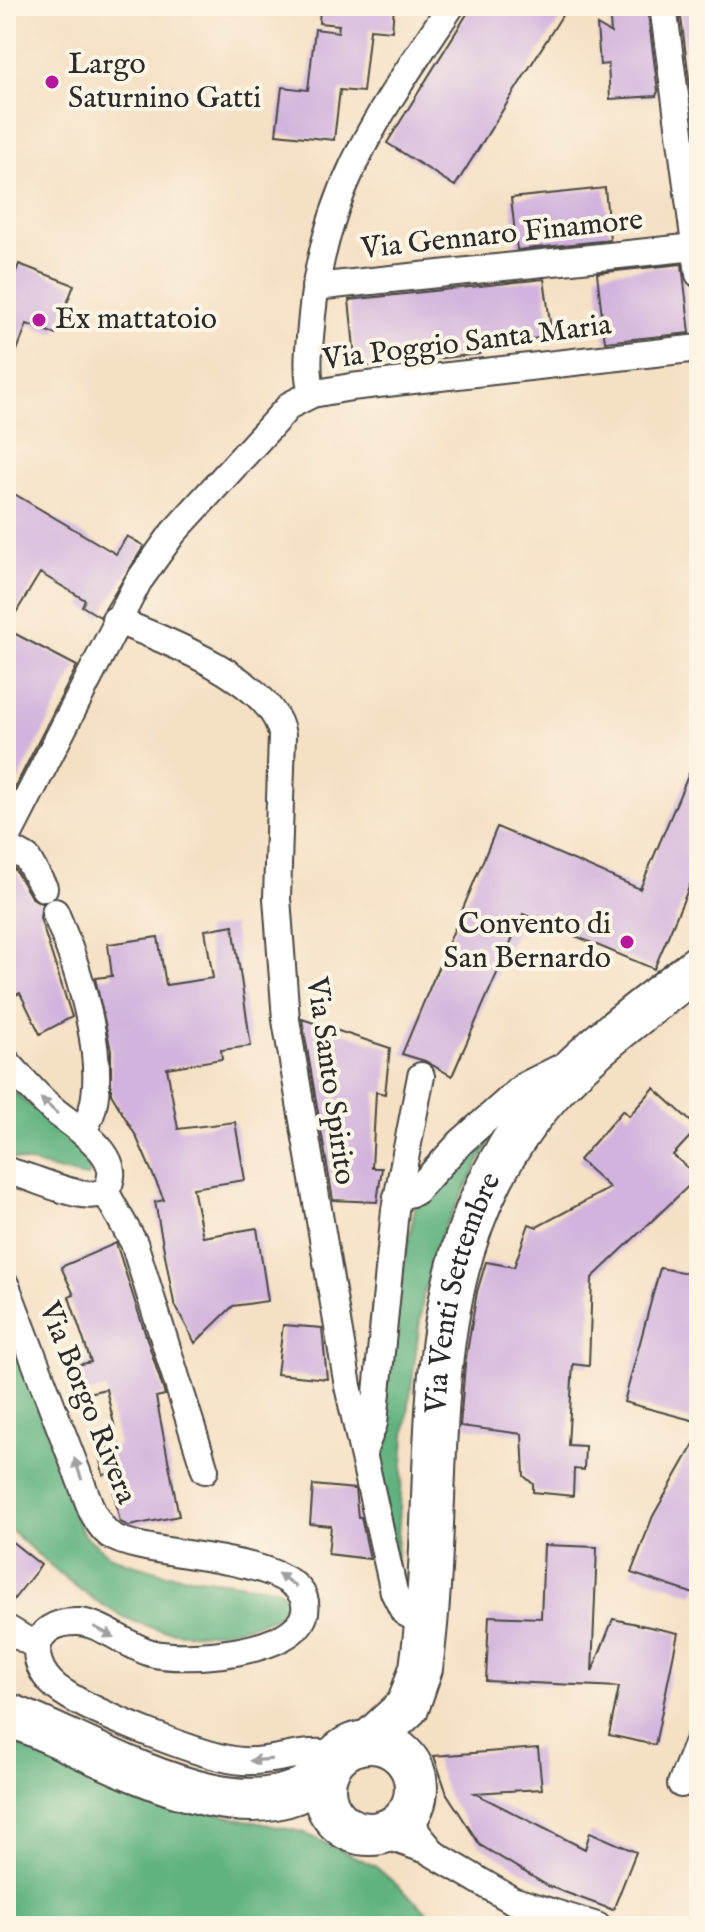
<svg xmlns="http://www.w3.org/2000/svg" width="705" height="1932" viewBox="0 0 705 1932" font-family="'IM FELL English',serif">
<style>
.forest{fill:#60b27f;stroke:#466e55;stroke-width:2}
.building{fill:#d1b3dd}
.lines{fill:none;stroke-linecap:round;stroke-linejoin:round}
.minor-casing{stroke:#494642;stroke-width:30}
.primary-casing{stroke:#494642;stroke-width:46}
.minor{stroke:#fff;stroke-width:26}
.primary{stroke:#fff;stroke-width:42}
.oneway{fill:#a0a0a0}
.poi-dot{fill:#b5179e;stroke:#fcf5e5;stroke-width:3}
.labels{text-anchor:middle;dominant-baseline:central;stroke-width:8;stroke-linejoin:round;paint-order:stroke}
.poi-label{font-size:30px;fill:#2b2b2b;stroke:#fcf5e5;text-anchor:start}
.street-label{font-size:30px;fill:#2b2b2b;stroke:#fcf5e5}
</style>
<rect width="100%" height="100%" fill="#fcf5e5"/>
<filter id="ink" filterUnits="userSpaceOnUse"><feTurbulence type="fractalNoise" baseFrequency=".0125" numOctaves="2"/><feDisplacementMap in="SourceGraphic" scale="16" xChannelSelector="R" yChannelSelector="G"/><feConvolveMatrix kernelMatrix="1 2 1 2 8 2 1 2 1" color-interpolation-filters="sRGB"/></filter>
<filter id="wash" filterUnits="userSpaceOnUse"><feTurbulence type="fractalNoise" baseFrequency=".006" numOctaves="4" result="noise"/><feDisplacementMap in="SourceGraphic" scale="32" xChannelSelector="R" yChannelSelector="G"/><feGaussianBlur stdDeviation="1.8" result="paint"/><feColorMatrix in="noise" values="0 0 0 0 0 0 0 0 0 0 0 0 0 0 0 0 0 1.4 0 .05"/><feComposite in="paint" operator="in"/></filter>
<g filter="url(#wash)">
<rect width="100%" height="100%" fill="#f5e0c4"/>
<path class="forest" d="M6 1086 67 1135 91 1166 88 1177C83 1178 20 1160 6 1157Z
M523 1094 496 1131 441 1234 423 1297 405 1435 394 1592 370 1474 394 1312 417 1198Z
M6 1312 64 1472 71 1509 84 1535 109 1555 125 1562 167 1574 276 1588 289 1598 284 1614C154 1665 98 1608 6 1526Z
M6 1737 152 1796 213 1813 302 1832 375 1866 444 1926H6Z"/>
<g id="blocks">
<path class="building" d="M320 6H394L392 31 370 29 363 92 340 90 334 140 276 134 282 87 308 90 315 29 338 32 339 25 319 23Z
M472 6H568L455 186 387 143Z
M609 6H647L658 91 656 96 610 99 608 64 600 65 597 25 611 33Z
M699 7V86H690L680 10Z
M605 188 610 240 517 250 511 198Z
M19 264 74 285 55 334 27 324 9 372 6 298Z
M682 264 690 333 605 342 597 273Z
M544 279 552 336 479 347 480 354 356 367 349 300Z
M6 489 116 554 127 536 144 546 100 617 82 606 85 600 40 573 6 629Z
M6 629 77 666 6 805Z
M699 750V864L654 969 523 914 452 1076 425 1061 402 1054 497 827 640 889Z
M6 864 15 870 31 897 42 904 40 918 72 1017 40 1034 20 993 6 999Z
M233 925 251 1046 221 1050 222 1059 167 1068 178 1129 235 1122 245 1180 193 1188 203 1237 257 1228 268 1301 233 1306 195 1343 174 1303 155 1202 164 1200 136 1136 111 1094V1050L95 978 112 976 108 944 158 937 166 985 213 978 205 930Z
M302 1019 390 1048 385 1094 376 1092 372 1168H382L377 1202 333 1200Z
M654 1088 698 1128 673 1155 698 1177 592 1278 589 1366 573 1364 568 1445 585 1446 584 1470 574 1469 573 1496 533 1492V1484L524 1476 522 1434 460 1426 465 1364 477 1292 486 1262 514 1267 529 1224 537 1227 610 1188 579 1160 623 1110 629 1116Z
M116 1243 165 1395 156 1397 179 1516 129 1526 120 1522 110 1474 103 1475 98 1450 119 1446 106 1389 74 1396 68 1367 91 1362 69 1297 74 1295 61 1267Z
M660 1268 699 1275V1422L624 1402Z
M283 1325 322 1328 327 1379 277 1374Z
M699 1435V1581L694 1594 631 1573 653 1516Z
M313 1485 355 1489 358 1517H361L370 1559 328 1554 331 1526 310 1524Z
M6 1537 41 1565 6 1609Z
M544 1545 597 1547 592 1672 613 1619 678 1633 655 1745 609 1735 619 1687 486 1681 489 1616 541 1618Z
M538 1748 542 1789 474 1793 585 1849 590 1832 636 1852 613 1910 548 1886 480 1845 447 1794 434 1756Z"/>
</g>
</g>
<g filter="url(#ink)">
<use href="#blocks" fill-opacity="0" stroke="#494642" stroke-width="2"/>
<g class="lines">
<g class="minor-casing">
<path id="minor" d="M663 6 699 274
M315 287 695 247
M312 394C305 367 310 342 312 315 325 185 381 111 451 6
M115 620C161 638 274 681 282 735L277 898 286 1020 348 1386 394 1592 404 1612 426 1624
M6 840 138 582 173 533 290 405 312 394 351 387 699 348
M6 846 27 858 44 888
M55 912C77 964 117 1080 83 1130
M6 1061C20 1076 33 1092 49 1106 68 1124 131 1156 105 1191 85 1205 32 1175 6 1171
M105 1191 134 1243 205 1470
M397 1197 415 1192 461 1142 524 1086 566 1065
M6 1286 92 1511C97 1520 102 1529 110 1535 146 1560 315 1552 305 1612 297 1654 183 1662 151 1653 127 1646 103 1624 79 1622 28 1620 25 1668 63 1692 94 1713 206 1759 243 1761 276 1763 305 1747 338 1755
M364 1449 374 1423 395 1210 421 1076
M6 1628 36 1646
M681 1784 699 1739
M410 1811 417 1833 432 1851
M378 1833 427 1850 512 1900 597 1926"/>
</g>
<g class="primary-casing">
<g id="primary">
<path d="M6 1714C90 1743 249 1851 327 1771"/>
<path id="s1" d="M369 1742 408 1706 421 1668C450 1462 400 1250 560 1082 601 1039 652 1003 699 966"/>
<circle cx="370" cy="1788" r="46"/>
</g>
</g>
<use href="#minor" class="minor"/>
<use href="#primary" class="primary"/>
</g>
<defs><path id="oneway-solid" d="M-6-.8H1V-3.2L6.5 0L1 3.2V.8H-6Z" transform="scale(2)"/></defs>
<g class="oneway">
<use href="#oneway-solid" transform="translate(49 1106) rotate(-137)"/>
<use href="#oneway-solid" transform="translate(78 1469) rotate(-109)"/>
<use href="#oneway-solid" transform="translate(287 1580) rotate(-145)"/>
<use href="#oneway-solid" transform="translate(104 1632) rotate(28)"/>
<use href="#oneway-solid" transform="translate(261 1760) rotate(176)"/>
</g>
</g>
<g class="poi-dot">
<circle cx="52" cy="82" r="8"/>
<circle cx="39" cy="320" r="8"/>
<circle cx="627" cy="942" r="8"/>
</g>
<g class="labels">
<g class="poi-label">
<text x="68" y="65">Largo<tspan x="68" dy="34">Saturnino Gatti</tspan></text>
<text x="55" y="320">Ex mattatoio</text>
<text x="611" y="925" text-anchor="end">Convento di<tspan x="611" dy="34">San Bernardo</tspan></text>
</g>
<g class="street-label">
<text transform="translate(502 235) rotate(-6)">Via Gennaro Finamore</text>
<text transform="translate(467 343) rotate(-7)">Via Poggio Santa Maria</text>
<text transform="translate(330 1081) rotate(82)">Via Santo Spirito</text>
<text stroke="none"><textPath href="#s1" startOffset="472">Via Venti Settembre</textPath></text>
<text transform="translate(87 1403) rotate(68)">Via Borgo Rivera</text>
</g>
</g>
<rect width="705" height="1932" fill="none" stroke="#fcf5e5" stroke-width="32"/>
</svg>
